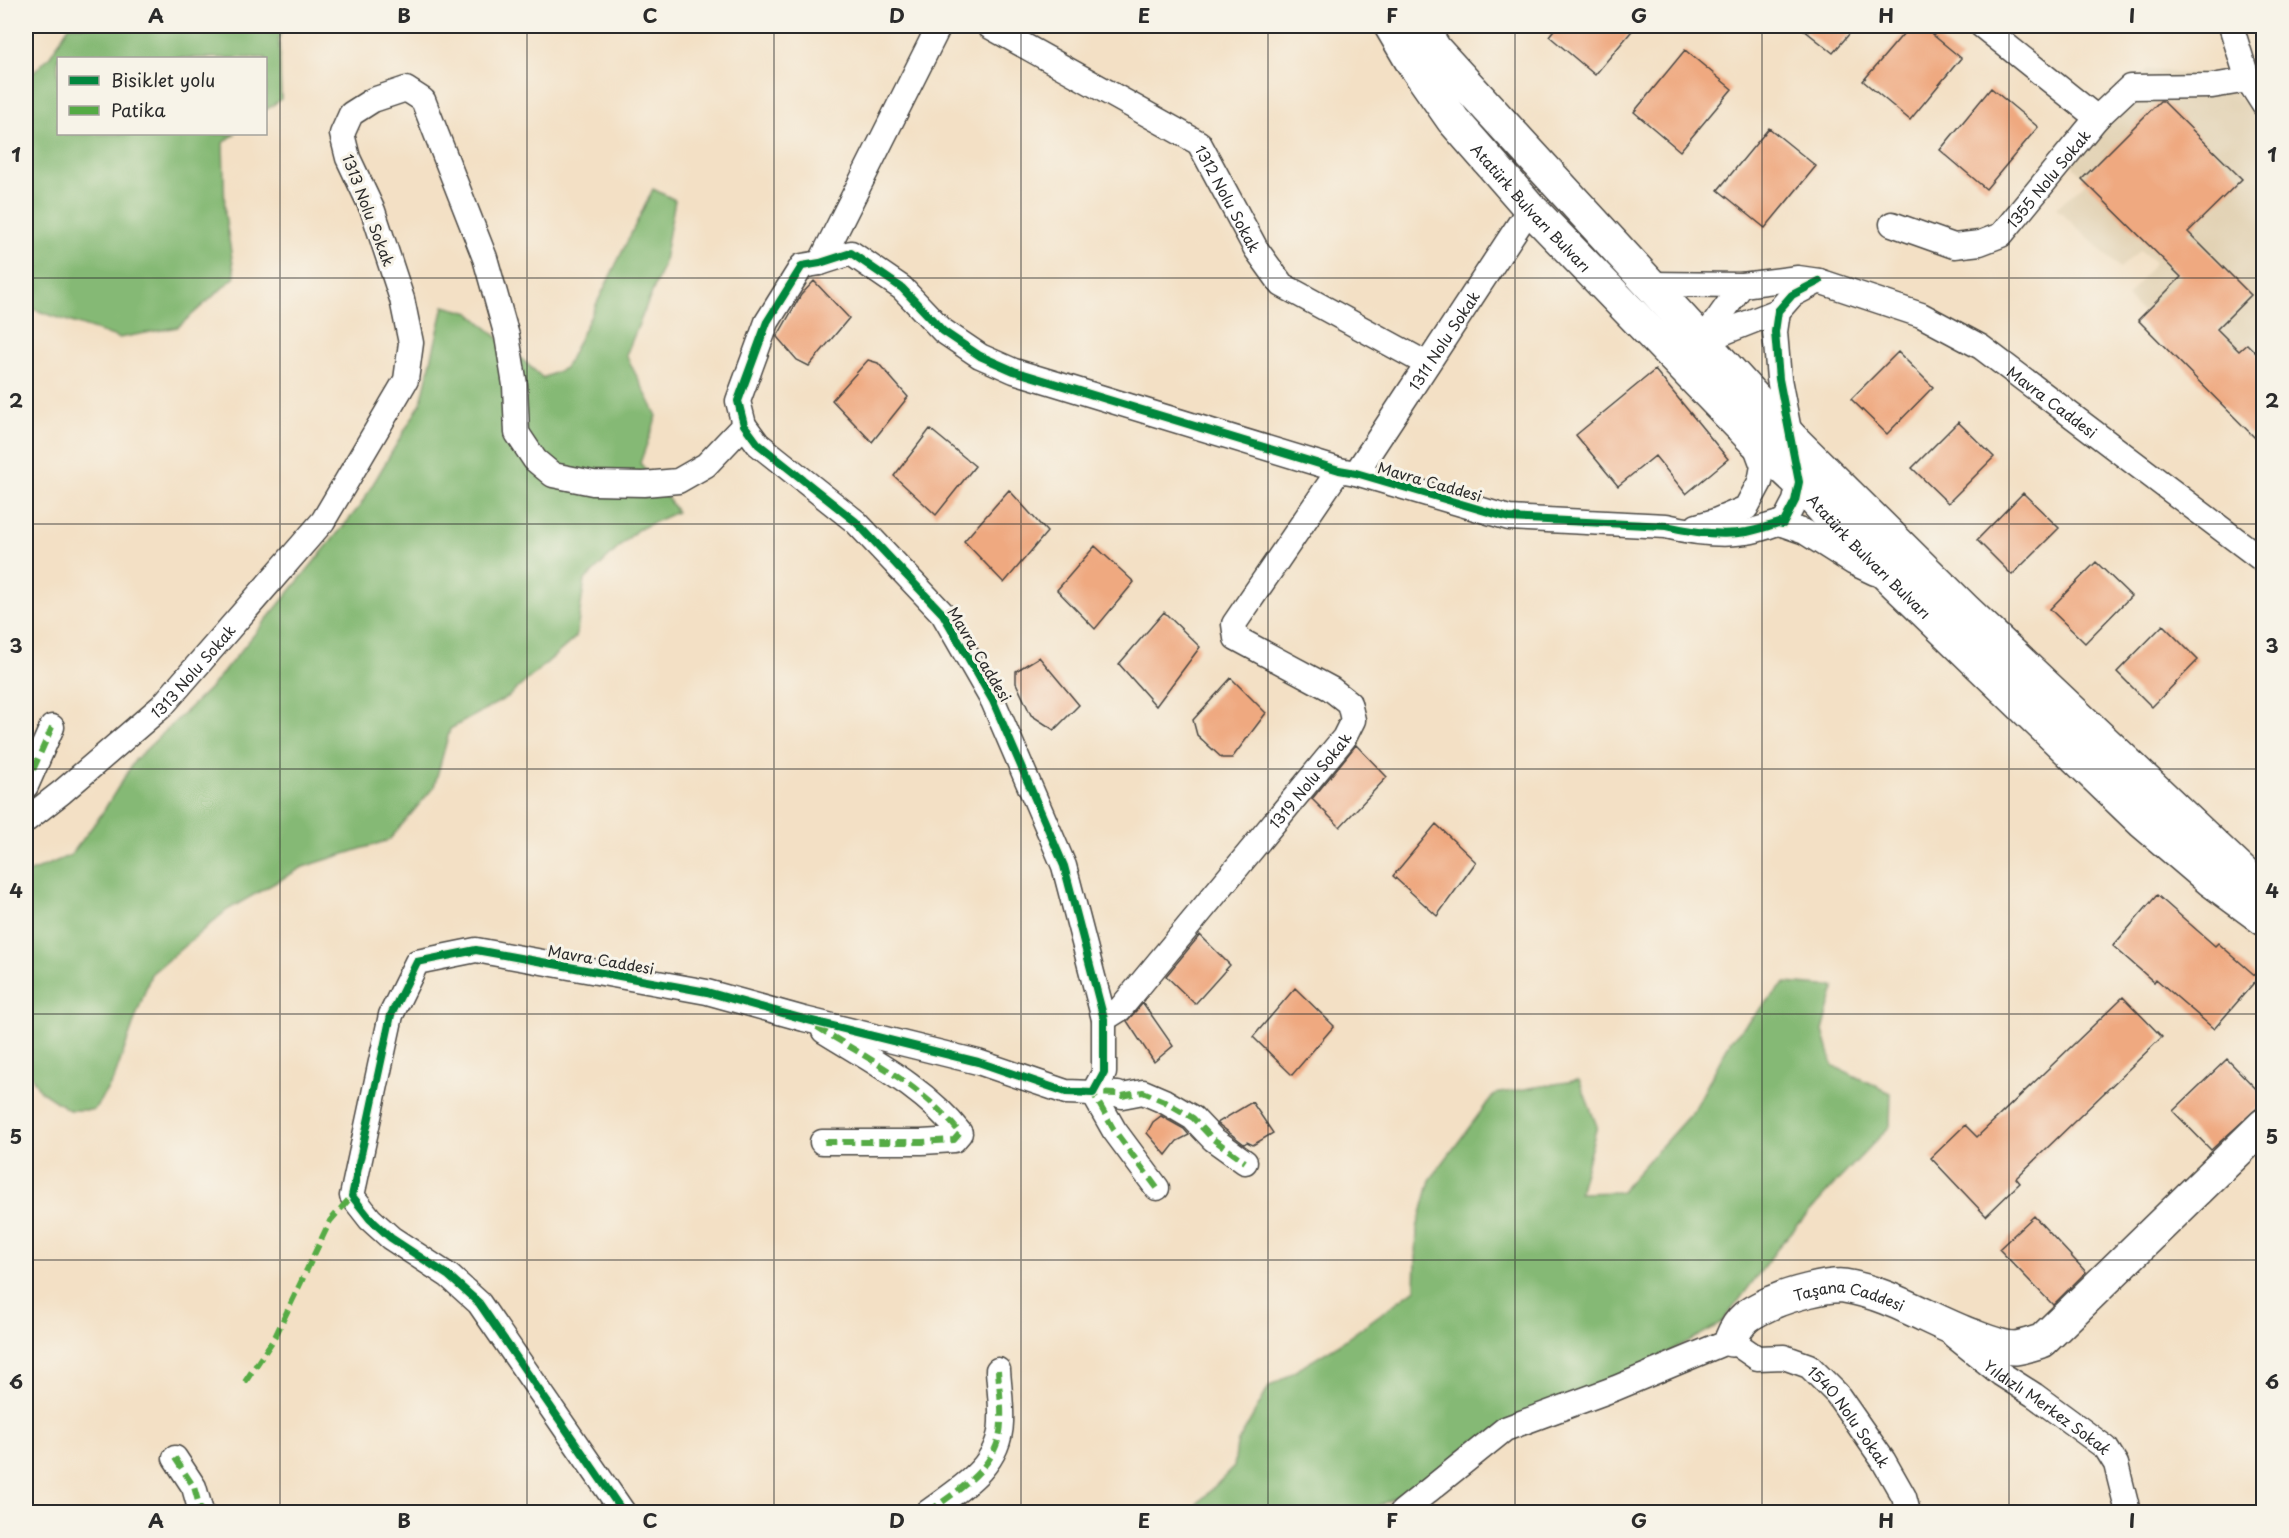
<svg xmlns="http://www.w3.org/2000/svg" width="2289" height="1538" viewBox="0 0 2289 1538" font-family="'Playpen Sans',sans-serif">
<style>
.built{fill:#e2d2b4}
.forest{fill:#85b974;stroke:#587250;stroke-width:1.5}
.building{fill:#efa980}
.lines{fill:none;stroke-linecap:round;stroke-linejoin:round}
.street-casing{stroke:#494642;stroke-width:27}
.secondary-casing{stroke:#494642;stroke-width:36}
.street{stroke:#fff;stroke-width:24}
.secondary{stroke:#fff;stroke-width:33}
.quiet{stroke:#54ab44;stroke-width:6;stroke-dasharray:12 6;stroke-linecap:butt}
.cycleway-casing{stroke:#f7f3e8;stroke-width:11}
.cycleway{stroke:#00873e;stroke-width:8}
.grid{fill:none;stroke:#2b2b2b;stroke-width:1.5;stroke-opacity:0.55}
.labels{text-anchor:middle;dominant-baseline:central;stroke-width:6;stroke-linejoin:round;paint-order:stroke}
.street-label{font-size:15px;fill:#2b2b2b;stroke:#f7f3e8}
.neatline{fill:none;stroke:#2b2b2b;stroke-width:2}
.grid-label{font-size:20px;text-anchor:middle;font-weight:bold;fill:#2b2b2b}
</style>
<rect width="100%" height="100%" fill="#f7f3e8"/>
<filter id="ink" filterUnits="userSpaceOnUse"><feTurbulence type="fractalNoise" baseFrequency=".0167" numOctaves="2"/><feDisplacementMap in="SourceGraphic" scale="12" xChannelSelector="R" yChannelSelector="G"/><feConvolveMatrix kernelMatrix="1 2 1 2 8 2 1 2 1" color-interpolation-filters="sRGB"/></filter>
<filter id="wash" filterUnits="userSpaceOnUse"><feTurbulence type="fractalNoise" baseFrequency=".008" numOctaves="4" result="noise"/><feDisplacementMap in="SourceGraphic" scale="24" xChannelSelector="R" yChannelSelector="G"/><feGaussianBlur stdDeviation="1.35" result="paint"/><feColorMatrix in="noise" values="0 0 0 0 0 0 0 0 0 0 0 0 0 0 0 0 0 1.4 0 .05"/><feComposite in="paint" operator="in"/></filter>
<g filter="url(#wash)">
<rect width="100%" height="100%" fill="#f3e0c5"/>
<path class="built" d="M2147 69 2224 79 2263 125V439L2127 297 2155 262 2140 250 2120 268 2056 208 2088 181 2069 162Z"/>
<path class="forest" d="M69 26H283L279 39 281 99 266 110V58H58V134H235L223 143 225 215 235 277 178 327 119 338 26 307V80L50 56Z
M653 189 675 200 663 266 626 355 657 416 640 463 658 484 677 512 637 530 585 580 576 637 508 697 450 729 434 787 389 840 303 867 227 910 151 974 114 1079 94 1110H69L40 1091 26 1066V874L71 855 101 815 135 760 211 687 360 506 421 403 444 306 470 313 543 378 565 368Z
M1785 983 1835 987 1823 1031 1833 1066 1891 1093 1890 1126 1829 1190 1781 1244 1722 1323 1504 1442 1376 1507 1372 1512H1189L1234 1467 1237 1444 1269 1387 1338 1345 1415 1289 1417 1228 1430 1180 1494 1094 1579 1080 1597 1126 1579 1193 1620 1192 1694 1110 1731 1040Z"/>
<g id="blocks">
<path class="building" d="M1557 26H1636L1595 75 1549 36Z
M1799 26H1856L1833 53Z
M1910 26H1922L1961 58 1910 120 1863 81Z
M1685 50 1732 89 1680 151 1634 112Z
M1991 88 2038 127 1986 189 1940 150Z
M2160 101H2163L2242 179 2188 232 2251 295 2217 329 2239 351 2247 344 2264 361V447L2138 320 2181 277 2082 179Z
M1769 128 1816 166 1765 228 1718 190Z
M814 281 849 318 809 366 797 360 777 337 801 295Z
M1898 352 1933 387 1887 434 1851 399Z
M868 360 878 363 908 397 872 442 832 400Z
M1655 370 1728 459 1686 494 1655 456 1618 486 1576 435Z
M1958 422 1994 457 1948 503 1912 468Z
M930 429 975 466 936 515 894 476Z
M1009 490 1047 532 1004 583 964 541Z
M2023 493 2059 528 2012 575 1977 540Z
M1095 546 1134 582 1095 629 1057 590Z
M2096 562 2131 596 2085 643 2050 609Z
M1164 612 1200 647 1156 706 1119 664Z
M2163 625 2198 660 2152 707 2117 672Z
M1039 657 1079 705 1054 730 1031 715 1016 683V671Z
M1231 678 1266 713 1232 758H1222L1197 735 1193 720Z
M1356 745 1387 777 1340 827 1312 799Z
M1436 824 1476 862 1437 916 1393 876Z
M2157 895 2215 946 2218 943 2258 978 2214 1029 2156 979 2154 982 2113 946Z
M1200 935 1230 965 1195 1004 1166 976Z
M1295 988 1334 1026 1292 1075 1253 1037Z
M2123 997 2162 1037 2016 1178 2020 1183 1986 1216 1931 1158 1965 1125 1977 1137Z
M1143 1003 1173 1046 1154 1062 1127 1021Z
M2227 1059 2264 1097V1102L2211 1150 2173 1111Z
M1252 1102 1273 1133 1253 1145 1247 1142 1244 1144 1217 1123Z
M1161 1116 1184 1129 1189 1135 1177 1141 1166 1155 1147 1133 1153 1122Z
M2034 1216 2086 1272 2053 1305 1999 1249Z"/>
</g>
</g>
<g filter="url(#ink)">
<use href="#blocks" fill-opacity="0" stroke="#494642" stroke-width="1.5"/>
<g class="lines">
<g class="street-casing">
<g id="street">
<path id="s1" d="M989 26 1199 143 1256 249 1282 285 1427 364"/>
<path d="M1982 26 2097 118 2130 87 2212 86 2248 80"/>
<path d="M2231 26 2248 80 2264 105"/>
<path id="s2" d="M1892 224 1954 246 1980 243 2001 235 2097 118"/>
<path d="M820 263 939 26"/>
<path id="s3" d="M1649 284 1742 285 1798 278 1819 281 1921 315 1981 347 2264 561"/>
<path d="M1702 341 1778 311"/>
<path d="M1691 352 1702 341 1742 285"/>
<path id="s4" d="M1356 473 1530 208"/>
<path d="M1779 523 1805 532 1854 563 1875 573"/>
<path d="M1697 526 1715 521 1746 508 1760 482 1763 466 1753 439"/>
<path d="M26 786 52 727"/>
<path id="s5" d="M26 820 62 792 162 706 323 521 406 380 411 343 402 299 373 211 348 158 342 134 351 114 373 100 406 89 423 100 485 258 507 336 515 385 517 433 535 460 553 475 593 483 644 484 678 481 706 465 744 425"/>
<path id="s6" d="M1104 1019 1120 1009 1344 738 1353 720 1349 703 1331 689 1236 638 1234 624 1339 470"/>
<path d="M822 1142H922L954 1140 960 1133C925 1088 872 1061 824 1031"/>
<path d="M1157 1188 1114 1130 1093 1093 1118 1094 1122 1096 1143 1092 1164 1101 1193 1118 1213 1139 1245 1162"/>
<path id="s7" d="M1954 1336 2001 1374 2034 1395 2106 1448 2116 1464 2128 1512"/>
<path d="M175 1458 194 1487 201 1512"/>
<path d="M623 1512 479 1303 449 1276 391 1238 370 1219 352 1196 391 1015 417 962 476 950 707 992 804 1019 978 1062 1066 1092 1093 1093 1104 1073V1019L1064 866 993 701 943 614 856 522 758 444 744 425 738 401 767 322 802 266 820 263 851 253 902 288 943 331 980 356 1014 371 1339 470 1356 473 1509 518 1666 526C1691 532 1721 536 1747 532 1758 530 1768 526 1779 523L1783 524 1795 501 1799 482 1779 379 1775 332 1778 311 1792 295 1819 281"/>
<path d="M928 1512C960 1489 1000 1466 1001 1422 1002 1405 999 1387 998 1370"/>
<path id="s8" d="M1402 1512 1505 1429 1616 1388 1731 1340 1757 1358 1784 1357 1809 1366 1837 1394 1883 1460 1904 1497 1908 1512"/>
</g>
</g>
<g class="secondary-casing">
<g id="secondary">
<path id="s9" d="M1391 26 1411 60 1453 120 1530 208 1753 439 1799 482 1849 538 2143 822 2211 880 2264 919"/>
<path d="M1420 26 1435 50 1791 438 1964 609 2264 893"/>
<path id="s10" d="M1731 1340C1740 1316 1752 1312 1773 1302 1789 1295 1828 1284 1844 1286 1888 1293 1926 1318 1967 1334 1981 1339 2000 1348 2015 1348 2024 1347 2034 1343 2042 1341L2264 1125"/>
</g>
</g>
<use href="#street" class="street"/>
<use href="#secondary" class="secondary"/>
<path class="quiet" d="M26 786 52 727
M817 1027C867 1058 923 1086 960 1133L954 1140 922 1142H822
M1157 1188 1114 1130 1093 1093 1118 1094 1122 1096 1143 1092 1164 1101 1193 1118 1213 1139 1245 1162
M245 1382 275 1337 330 1221 352 1196
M175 1458 194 1487 201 1512
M928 1512C960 1489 1000 1466 1001 1422 1002 1405 999 1387 998 1370"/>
<g class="cycleway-casing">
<path id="cycleway" d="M623 1512 479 1303 449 1276 391 1238 370 1219 352 1196 391 1015 417 962 476 950 707 992 804 1019 978 1062 1066 1092 1093 1093 1104 1073V1019L1064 866 993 701 943 614 856 522 758 444 744 425 738 401 767 322 802 266 820 263 851 253 902 288 943 331 980 356 1014 371 1339 470 1356 473 1509 518 1666 526C1691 532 1721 536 1747 532 1758 530 1768 526 1779 523L1783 524 1795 501 1799 482 1779 379 1775 332 1778 311 1792 295 1819 281"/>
</g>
<use href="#cycleway" class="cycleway"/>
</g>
</g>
<path class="grid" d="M280 26V1512M527 26V1512M774 26V1512M1021 26V1512M1268 26V1512M1515 26V1512M1762 26V1512M2009 26V1512M26 278H2264M26 524H2264M26 769H2264M26 1014H2264M26 1260H2264"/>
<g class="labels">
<g class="street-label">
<text stroke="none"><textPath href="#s2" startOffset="188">1355 Nolu Sokak</textPath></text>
<text stroke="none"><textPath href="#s1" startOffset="303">1312 Nolu Sokak</textPath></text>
<text stroke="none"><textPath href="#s9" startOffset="230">Atatürk Bulvarı Bulvarı</textPath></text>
<text transform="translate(369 210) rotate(69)">1313 Nolu Sokak</text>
<text stroke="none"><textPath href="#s4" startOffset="159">1311 Nolu Sokak</textPath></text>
<text stroke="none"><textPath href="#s3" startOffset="436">Mavra Caddesi</textPath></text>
<text transform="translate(1430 481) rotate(16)">Mavra Caddesi</text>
<text stroke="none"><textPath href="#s9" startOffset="716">Atatürk Bulvarı Bulvarı</textPath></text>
<text transform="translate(980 654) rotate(59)">Mavra Caddesi</text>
<text stroke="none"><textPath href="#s5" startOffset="224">1313 Nolu Sokak</textPath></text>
<text stroke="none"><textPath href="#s6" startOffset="316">1319 Nolu Sokak</textPath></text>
<text transform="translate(601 959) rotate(10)">Mavra Caddesi</text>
<text stroke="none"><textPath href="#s10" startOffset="138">Taşana Caddesi</textPath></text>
<text stroke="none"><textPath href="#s7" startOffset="118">Yıldızlı Merkez Sokak</textPath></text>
<text stroke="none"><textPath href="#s8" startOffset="525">1540 Nolu Sokak</textPath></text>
</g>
</g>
<rect width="2289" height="1538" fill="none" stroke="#f7f3e8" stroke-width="66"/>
<rect x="57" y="57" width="210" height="78" fill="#f7f3e8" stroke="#a5a39c" stroke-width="1.5"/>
<rect x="69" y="76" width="30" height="9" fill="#00873e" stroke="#a5a39c" stroke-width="1.5"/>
<text x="111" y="87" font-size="18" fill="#2b2b2b">Bisiklet yolu</text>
<rect x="69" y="106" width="30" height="9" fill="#54ab44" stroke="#a5a39c" stroke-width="1.5"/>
<text x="111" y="117" font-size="18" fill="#2b2b2b">Patika</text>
<rect x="33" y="33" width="2223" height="1472" class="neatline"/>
<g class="grid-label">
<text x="156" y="23">A</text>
<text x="404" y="23">B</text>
<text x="650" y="23">C</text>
<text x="897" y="23">D</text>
<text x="1144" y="23">E</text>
<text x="1392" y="23">F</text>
<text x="1639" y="23">G</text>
<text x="1886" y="23">H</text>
<text x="2132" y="23">I</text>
<text x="16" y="162">1</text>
<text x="2272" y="162">1</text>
<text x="16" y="408">2</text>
<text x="2272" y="408">2</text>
<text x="16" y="653">3</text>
<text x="2272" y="653">3</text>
<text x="16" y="898">4</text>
<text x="2272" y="898">4</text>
<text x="16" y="1144">5</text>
<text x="2272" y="1144">5</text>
<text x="16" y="1389">6</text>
<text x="2272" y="1389">6</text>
<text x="156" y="1528">A</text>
<text x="404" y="1528">B</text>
<text x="650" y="1528">C</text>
<text x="897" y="1528">D</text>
<text x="1144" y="1528">E</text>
<text x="1392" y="1528">F</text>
<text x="1639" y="1528">G</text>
<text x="1886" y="1528">H</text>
<text x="2132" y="1528">I</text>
</g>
</svg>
